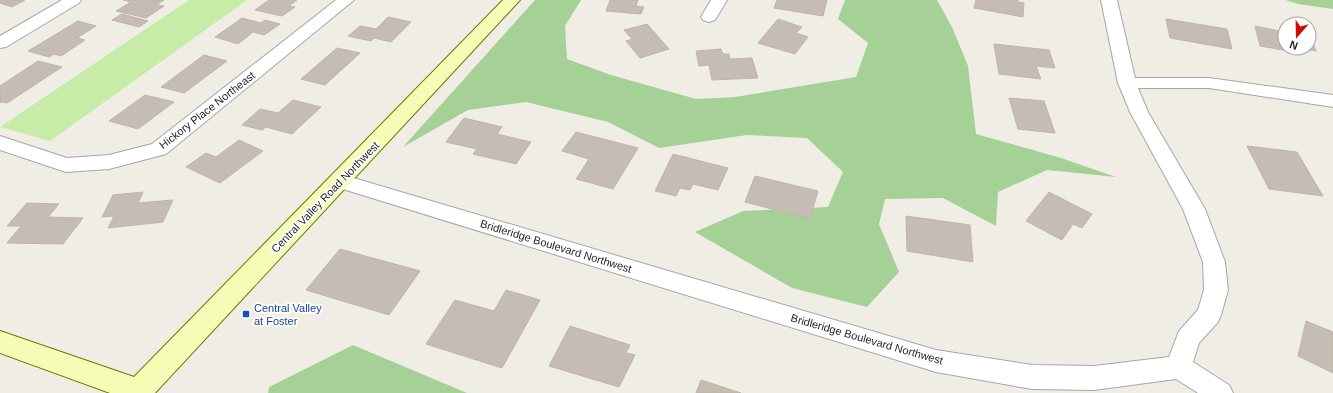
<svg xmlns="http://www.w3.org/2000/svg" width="1333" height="393" viewBox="0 0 1333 393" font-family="Arial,sans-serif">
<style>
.grass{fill:#c6eca8}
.forest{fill:#a5d197}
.building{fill:#c5bcb4;stroke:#c2b4a6}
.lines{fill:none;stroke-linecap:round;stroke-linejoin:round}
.street-casing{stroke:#a6a6a6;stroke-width:2}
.secondary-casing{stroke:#677c00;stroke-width:2}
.street{fill:#fff;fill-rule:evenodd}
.secondary{fill:#f4fcb6;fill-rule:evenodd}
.transit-dot{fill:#1a4fb4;stroke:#fff;stroke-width:1.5}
.labels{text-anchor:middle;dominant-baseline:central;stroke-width:3.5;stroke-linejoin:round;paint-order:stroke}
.street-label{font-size:11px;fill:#1f1f1f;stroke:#fff}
.transit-label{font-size:11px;fill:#164399;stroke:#fff;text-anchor:start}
</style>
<rect width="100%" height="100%" fill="#f0ede5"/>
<path class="grass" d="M189 0H247L50 141 0 127Z"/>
<path class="forest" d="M535 0H581L565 26 567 59 611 75 696 99 735 97 856 77 868 43 838 19 845 0H937L952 27 968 66 976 134 1061 158 1116 177 1047 170 998 192 996 226 943 198 885 199 879 224 899 272 867 307 792 288 695 232 743 211 828 207 843 172 807 138 747 135 659 148 608 122 526 102 468 110 403 147Z
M1285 0H1333V9L1298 4Z
M353 345 467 393H268L269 387Z"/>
<path class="building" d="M0 0H25L12 7 0 3Z
M123 0H164L157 5 164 6 146 18 116 11 131 2Z
M269 0H297L289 6 295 7 282 16 255 10Z
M610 0H638L636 6 644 7 641 14 606 11Z
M777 0H827L823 16 774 8Z
M976 0H1018V2L1024 3 1023 17 974 8Z
M122 14 148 21 139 27 112 20Z
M388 17 411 22 391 42 374 38 371 41 348 36 360 26 376 29Z
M242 18 261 23 265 20 280 24 264 35 253 32 238 44 215 37Z
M778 19 802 27 796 33 808 37 795 54 758 43Z
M1166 19 1227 29 1232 49 1170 38Z
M78 21 96 26 77 38 85 40 61 56 54 54 49 57 28 51Z
M647 24 669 49 640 58 626 41 632 39 624 30Z
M1255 26 1285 32V48H1293L1294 52 1260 46Z
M1309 37H1311L1316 51 1299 48H1309Z
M994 44 1049 50 1055 68 1036 66 1041 79 999 74Z
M337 48 360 53 325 85 301 79Z
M721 49 723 54H729L730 59 752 58 758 78 712 80 709 65 699 66 696 51Z
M204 55 227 61 184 93 161 87Z
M38 61 62 67 7 103 2 102 0 103V86Z
M145 95 174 102 138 129 109 121Z
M1009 98 1044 101 1055 133 1018 129Z
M293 100 321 107 292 134 266 127 262 130 242 125 260 109 278 113Z
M464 118 502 127 497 134 531 142 516 164 473 154 477 149 446 142Z
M576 132 638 148 613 189 576 179 589 159 562 151Z
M239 140 263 151 220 183 186 167 206 153 216 157Z
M1247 146 1297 152 1323 196 1269 189Z
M673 154 728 168 718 190 693 184 690 190 680 188 676 196 655 191Z
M755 176 818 191 810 219 745 202Z
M143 192 138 203 173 200 163 222 108 228 114 216 102 217 113 195Z
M1049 192 1092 214 1082 228 1073 224 1062 240 1026 221Z
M27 203 59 204 48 217 83 218 63 244 7 243 21 226H7Z
M906 216 970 225 973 262 907 251Z
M340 249 420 271 389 315 306 290Z
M506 290 540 300 502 368 426 344 455 300 494 311Z
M1306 321 1333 332V373L1298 356Z
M570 326 630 345 626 353 635 355 619 387 549 366Z
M701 380 741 393H696Z"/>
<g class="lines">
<g class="street-casing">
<path id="street" d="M62 0H81L79 3 6 47 0 48V36Z
M336 0H354L166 154 109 169 66 172 0 150V136L67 158 109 155 152 144Z
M711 0H727L715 20 709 22 703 20 701 17Z
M1101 0H1117L1135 78H1209L1333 95V107L1209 88H1138L1148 112 1205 209 1225 262 1228 290 1221 315 1218 322 1199 343 1193 362 1229 385 1233 393H1198L1176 379 1094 390 1032 389 936 372 333 186 330 181 333 176 340 174 936 350 1032 365 1094 366 1169 357 1179 331 1198 310 1204 290 1203 262 1183 209 1130 112 1118 83Z"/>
</g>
<g class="secondary-casing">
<path id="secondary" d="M503 0H520L155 393H110L0 353V331L134 377Z"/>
</g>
<use href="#street" class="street"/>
<use href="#secondary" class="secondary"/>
</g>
<rect class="transit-dot" x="242" y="310" width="8" height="8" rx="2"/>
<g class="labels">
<g class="street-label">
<text transform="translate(207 110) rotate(-38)">Hickory Place Northeast</text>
<text transform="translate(325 197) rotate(-46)">Central Valley Road Northwest</text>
<text transform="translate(556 246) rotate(17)">Bridleridge Boulevard Northwest</text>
<text transform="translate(867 339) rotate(16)">Bridleridge Boulevard Northwest</text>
</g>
<g class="transit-label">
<text x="254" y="308">Central Valley<tspan x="254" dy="13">at Foster</tspan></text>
</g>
</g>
<g transform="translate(1297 36) rotate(200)"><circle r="19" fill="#ffffff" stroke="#a5a5a5"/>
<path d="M0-3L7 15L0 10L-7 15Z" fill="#ce0d00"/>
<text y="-6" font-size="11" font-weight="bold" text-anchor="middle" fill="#1f1f1f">N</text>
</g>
</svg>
